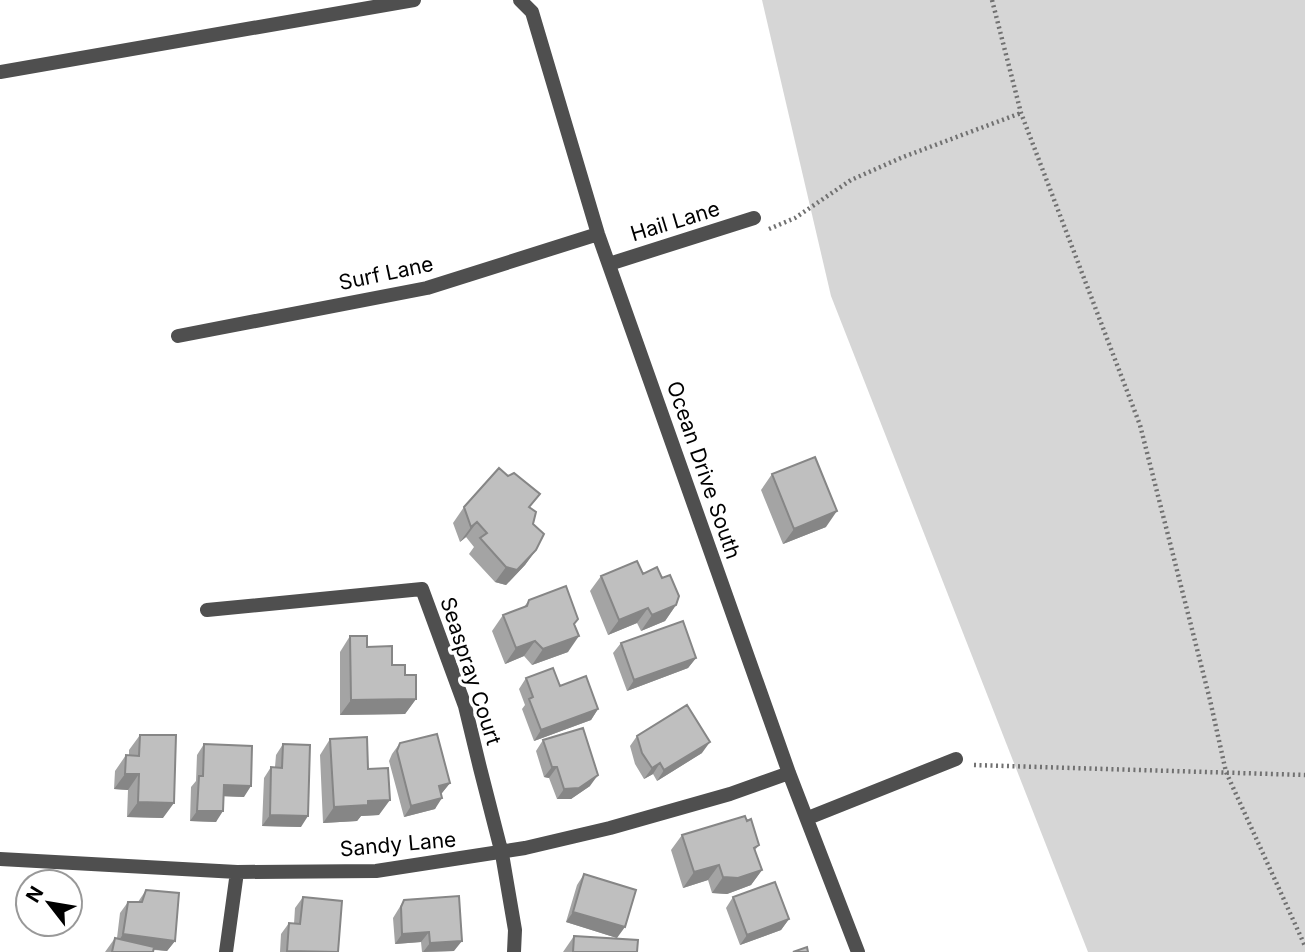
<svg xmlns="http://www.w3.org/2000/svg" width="1305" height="952" viewBox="0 0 1305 952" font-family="Inter,sans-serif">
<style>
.green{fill:#d6d6d6}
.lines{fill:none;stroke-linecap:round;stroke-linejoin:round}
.path{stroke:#717171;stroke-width:4.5;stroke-dasharray:2 3.5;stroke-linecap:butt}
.street{stroke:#4f4f4f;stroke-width:14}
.wall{fill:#a4a4a4}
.shaded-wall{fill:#868686}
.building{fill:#bfbfbf;stroke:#868686;stroke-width:2}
.labels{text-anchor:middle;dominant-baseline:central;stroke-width:7;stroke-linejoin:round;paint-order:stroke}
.street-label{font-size:21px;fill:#000;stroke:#fff}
</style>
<rect width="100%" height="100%" fill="#fff"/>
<path class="green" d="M762 0H1305V952H1088L831 296Z"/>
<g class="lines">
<path class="path" d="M992 0 1021 113 1140 425 1210 700 1226 772 1305 946
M769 229 795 218 851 180 903 157 1021 113
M974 765 1305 775"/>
<path class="street" d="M520 0 532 12 598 234 789 773 858 952
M0 72 414 0
M609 264 754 218
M178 336 427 288 598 234
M207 610 422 589 465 706 480 768 502 854 515 930 514 952
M808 818 956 759
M0 859 237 872 376 871 525 848 610 828 730 794 789 773
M226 952 237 872"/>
</g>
<path class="wall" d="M772 474 826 527 783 544 761 490Z
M464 507 530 508 536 550 525 565 506 585 495 582 469 554 474 547 466 537 460 542 453 523Z
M643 574 662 578 676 605 665 621 641 631 637 623 608 635 590 591 601 576Z
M529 600 574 625 568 652 532 665 524 656 505 664 492 631 503 615 524 607Z
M350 636 367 647 405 675 416 699 405 714 340 715V652Z
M621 643 696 658 688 668 627 691 613 653Z
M526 678 560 686 598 709 591 720 534 741 522 709 525 705 519 689Z
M140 735 163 818 127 817 128 790 114 789 115 771 126 755H129V750Z
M637 736 702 753 657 781 653 774 644 779 635 764 630 746Z
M330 739 379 815 361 816 357 821 323 823 320 755Z
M543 740 590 786 571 799H557L549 778 544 777 536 751Z
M400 743 450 783 441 794 435 809 404 817 389 761 392 754Z
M204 744 244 797 224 796 216 822 190 821 191 787 196 781 197 755Z
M283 744 301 827 262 826 264 778 271 767H275L276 755Z
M747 821 759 845 755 850 762 870 751 885 727 894 712 893 708 880 683 888 671 850 682 835Z
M584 874 617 938 566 922 577 885Z
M146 890 175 941 167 951 154 950 153 952H105L115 938H117L120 913 128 902H138Z
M303 897 338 952H280L281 934 289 923 294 924 295 908Z
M733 897 789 919 781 930 740 945 726 908Z
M404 900 454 951 422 952 421 942 395 944 393 918Z
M574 936 637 952H563Z"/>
<path class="shaded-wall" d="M837 511 826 527 783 544 794 529Z
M477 522 466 537 460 542 471 527Z
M536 550 525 565 506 585 495 582 506 567Z
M676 605 665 621 641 631 652 615Z
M648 608 637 623 608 635 619 620Z
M579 636 568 652 532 665 543 649Z
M535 641 524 656 505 664 516 648Z
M696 658 688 668 627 691 634 680Z
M416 699 405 714 340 715 351 700Z
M598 709 591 720 534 741 541 730Z
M710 742 702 753 657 781 664 770Z
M660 763 653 774 644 779 652 768Z
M552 767H557L549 778 544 777Z
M125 774H139L128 790 114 789Z
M598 775 590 786 571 799H557L564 789Z
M450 783 442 793 431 796 439 786Z
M224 785 251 786 244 797 217 796Z
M442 798 435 809 404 817 411 806Z
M390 800 379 815 361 816 357 821 323 823 334 807 368 801Z
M138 802 174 803 163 818 127 817Z
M197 811H223L216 822 190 821Z
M270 815 308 816 301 827 262 826Z
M719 865 708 880 683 888 694 872Z
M762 870 751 885 727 894 712 893 723 877Z
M573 912 625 927 617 938 566 922Z
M789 919 781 930 740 945 747 935Z
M429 932 421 942 395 944 402 934Z
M123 934 175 941 167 951 116 945Z
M462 941 454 951 423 952 430 943Z"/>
<path class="building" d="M815 457 837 511 794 529 772 474Z
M499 468 508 476 514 473 540 494 529 507 536 512 533 524 544 534 536 550 517 570 506 567 480 538 487 533 477 522 471 527 464 507Z
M637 561 643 574 657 567 662 578 670 575 679 596 676 605 652 615 648 608 619 620 601 576Z
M566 586 578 619 574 624 579 636 543 649 535 641 516 648 503 615 527 606 529 600Z
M683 621 696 658 634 680 621 643Z
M350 636H367V647L392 646V665H405V675H416V699L351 700Z
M553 668 560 686 586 676 598 709 541 730 529 699 533 697 526 678Z
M687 705 710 742 664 770 660 763 652 768 642 753 637 736Z
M583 728 598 775 579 788 564 789 557 767H552L543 740Z
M437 734 450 783 439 786 442 798 411 806 397 751 400 743Z
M140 735H176L174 803 138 802 139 774H125L126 755 139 756Z
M367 737 368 769 388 768 390 800 368 801V805L334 807 330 739Z
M204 744 252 746 251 786 224 785 223 811H197L199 776H203Z
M283 744 310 745 308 816 270 815 271 767 282 768Z
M745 816 747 821 751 819 759 845 754 848 762 870 738 878 723 877 719 865 694 872 682 835Z
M584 874 636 890 625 927 573 912Z
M775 882 789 919 747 935 733 897Z
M146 890 179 893 175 941 123 934 128 902H142Z
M459 896 462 941 430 943 429 932 402 934 401 907 404 900Z
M303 897 342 901 338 952 287 951 289 923 300 924Z
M574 936 638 940 637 952H573Z
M115 938 154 947 153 952H112Z
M807 947 808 952H793Z"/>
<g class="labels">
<g class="street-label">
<text transform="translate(675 221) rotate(-17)">Hail Lane</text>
<text transform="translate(386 273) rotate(-12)">Surf Lane</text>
<text transform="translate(704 470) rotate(71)">Ocean Drive South</text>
<text transform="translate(471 671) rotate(72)">Seaspray Court</text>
<text transform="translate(398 844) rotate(-5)">Sandy Lane</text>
</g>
</g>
<g transform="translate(49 903) rotate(301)"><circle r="33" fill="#ffffff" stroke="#999999" stroke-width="2"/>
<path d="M0-5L12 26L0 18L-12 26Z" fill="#000000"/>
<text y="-10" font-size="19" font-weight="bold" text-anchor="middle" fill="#000000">N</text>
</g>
</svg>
